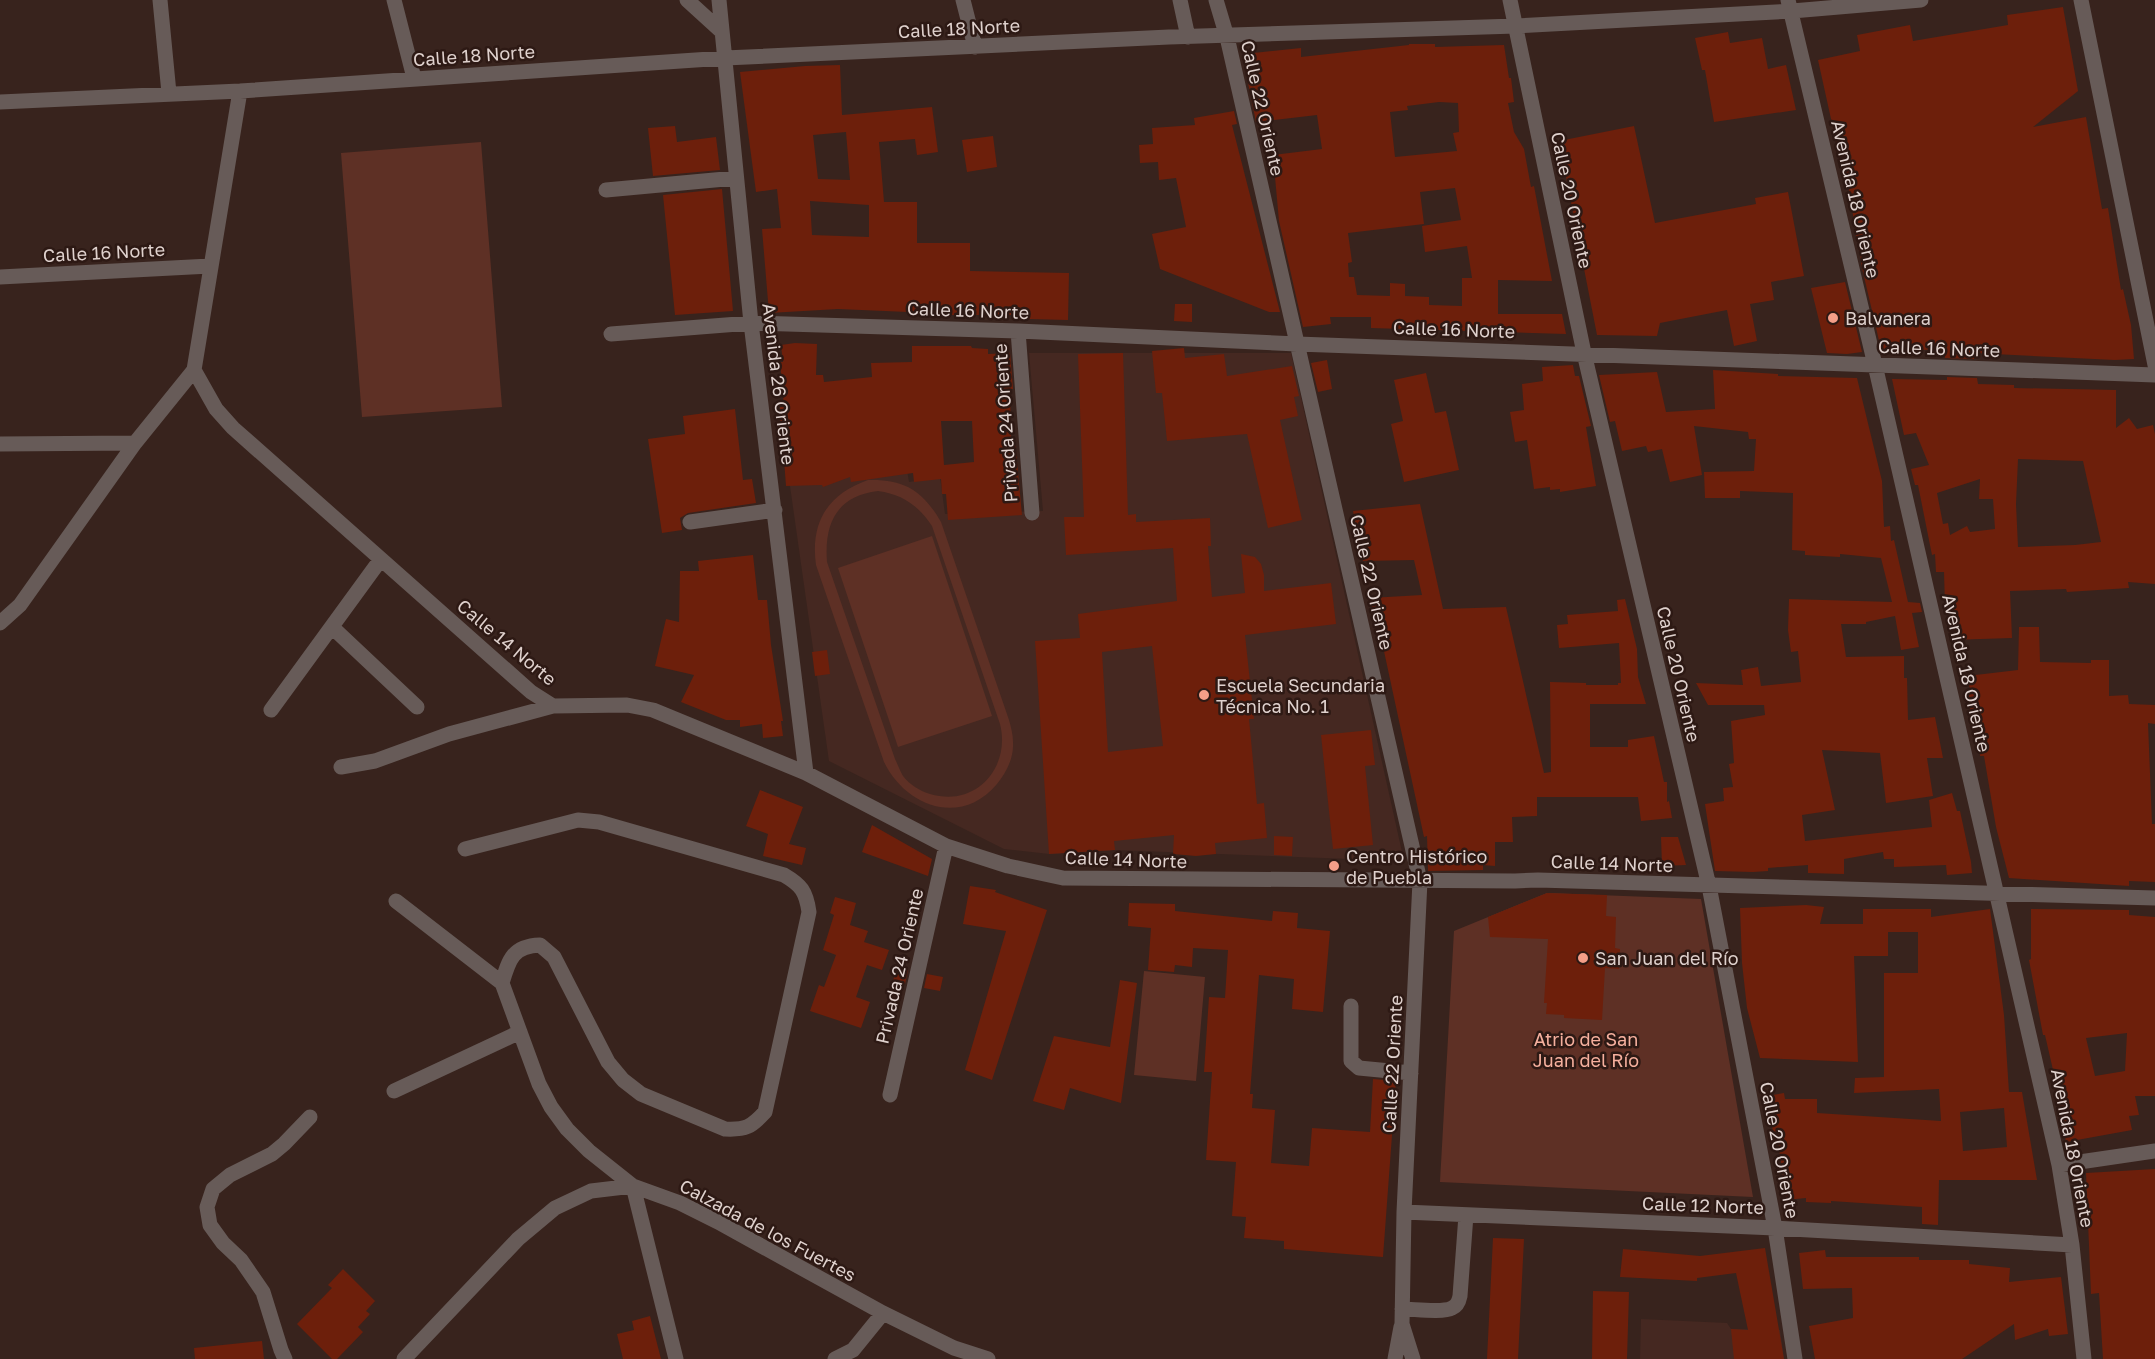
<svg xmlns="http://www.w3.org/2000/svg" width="2155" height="1359" viewBox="0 0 2155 1359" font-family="'Golos Text',sans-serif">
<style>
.built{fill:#452821}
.green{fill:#5e3025;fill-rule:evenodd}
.building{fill:#6d1f0b;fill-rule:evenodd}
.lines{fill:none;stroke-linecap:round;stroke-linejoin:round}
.minor{stroke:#675b58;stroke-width:15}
.poi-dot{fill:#f49e88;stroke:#2d1914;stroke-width:2}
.labels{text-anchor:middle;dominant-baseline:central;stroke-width:5;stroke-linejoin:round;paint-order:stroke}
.street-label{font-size:18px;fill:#dfd1cd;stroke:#2d1914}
.poi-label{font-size:18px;fill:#dfd1cd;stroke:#2d1914;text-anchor:start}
.park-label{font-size:18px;fill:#f6b09e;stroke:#2d1914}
</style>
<rect width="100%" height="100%" fill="#38231d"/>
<path class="built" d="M1029 353H1291L1404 861 1115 850 1049 854 1004 849 829 761 789 479 906 464 909 482 940 477 945 514 1043 511Z
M1641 1319 1727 1323 1731 1329 1780 1330 1784 1359H1640Z"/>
<path class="green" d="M481 142 502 407 362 417 341 153Z
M868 480C905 479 923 491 941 522L1009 720C1011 727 1013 735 1013 742 1014 758 1006 773 997 784 961 827 906 807 884 762L816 565C810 522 828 494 868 480ZM878 491C902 494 919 506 932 526L1000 724C1011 767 976 808 930 794 920 791 910 785 903 776 900 771 898 765 895 759L827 562C824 523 837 496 878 491Z
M932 536 992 716 898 747 838 568Z
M1547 893 1701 899 1753 1197 1440 1182 1454 931Z
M1144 971 1205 977 1196 1081 1134 1075Z"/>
<path class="building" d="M2063 7 2078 91 2033 127 2086 117 2102 209 2108 208 2121 290 2123 289 2131 325 2134 359 2115 360 1974 353V359L1945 358 1944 348 1913 351 1912 344 1881 349 1862 268 1858 241H1857L1842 145 1837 146 1818 60 1860 51 1857 35 1910 25 1913 41 2008 25 2007 15Z
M1728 32 1730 43 1762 38 1768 69 1786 65 1796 110 1714 122 1705 70H1702L1695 38Z
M1409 44H1435V47L1504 45 1509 78H1511L1514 102 1508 103 1514 132 1524 149 1531 187 1534 186 1552 281 1498 280V314H1562L1566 334 1371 328V317H1330L1331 324 1303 327 1279 221 1273 155 1322 149 1317 115 1256 122 1248 83 1244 54 1301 48V57L1409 45ZM1439 102 1458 103 1459 132 1453 133 1457 151 1395 157 1390 112 1408 110 1407 106ZM1455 188 1461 220 1422 226 1425 252 1467 246 1472 278H1462V306L1429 305V297L1405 296V284L1390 283V296L1357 295 1354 277H1349L1348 263 1352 262 1348 233 1424 224 1420 192Z
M840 65 842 115 932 107 938 152 917 155 915 139 879 142 884 202H917V243H970V271L1069 273 1068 320 1029 319V315H908V312L838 309 769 313 762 229 781 228 777 189 756 192 740 72 805 66ZM846 132 850 180 818 179 813 135ZM810 201 869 205V237L812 235Z
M1234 111 1237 124 1232 125 1280 312H1269L1160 269 1152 234 1186 227 1176 178 1159 180 1158 162 1140 163 1139 145 1153 144 1152 128 1195 125 1194 118Z
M675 126 677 142 716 137 720 170 653 176 648 128Z
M1634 126 1655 223 1756 204 1755 198 1788 192 1804 276 1771 282 1774 300 1750 304 1757 341 1734 346 1727 310 1660 323 1657 336 1597 335 1559 141Z
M993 136 997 167 967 172 962 140Z
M722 189 733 311 675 315 663 195Z
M1845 282 1862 352 1847 354 1827 353 1811 288Z
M1175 304H1192V322L1174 321Z
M795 343 817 344 816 375H823L824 382 872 377 871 363 912 362V346H971L972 348 988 349V354L1010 353 1013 389H1010L1011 440H1015L1022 515 948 520 946 494H942L941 479 914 482 913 473 851 482 850 477 823 487 822 485 786 486 783 446H781L780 407H784L780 362H783L781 345ZM941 421H972L974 462 944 465Z
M1184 348 1185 358 1224 354 1227 376 1292 366 1299 396 1294 397 1298 416 1280 420 1302 520 1268 528 1247 434 1167 441 1162 393H1156L1152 351Z
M1123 353 1128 515 1136 514V522L1210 518 1211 546H1208L1212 597 1245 593 1241 554 1255 557 1261 564 1264 575V591L1331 583 1336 624 1245 635 1254 719H1249L1257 804 1264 803 1267 838 1215 843 1216 854 1196 856 1173 854 1174 835 1114 841 1115 850 1049 854 1035 641 1080 638 1078 614 1177 601 1173 548 1066 555 1064 517H1084L1078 354ZM1152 646 1163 746 1108 752 1102 652Z
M1327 360 1332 389 1318 392 1311 363Z
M1573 365 1575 376H1579L1591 426 1586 427 1596 486 1560 492V489L1550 490V487L1534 489 1527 440 1515 442 1510 412 1524 410 1522 384 1543 381 1542 367Z
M1713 370 1778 374V376L1857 378 1882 481 1884 527 1890 526 1891 541 1894 540 1908 602 1920 603 1922 612 1912 613 1919 647 1901 650 1895 616 1866 622V624H1841L1846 657 1904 656V678H1907L1908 720 1935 717 1943 758H1927L1933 796 1886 803 1880 753 1822 750 1835 810 1802 815 1805 841 1932 827 1929 800 1952 793 1957 811H1960L1971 862 1972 873 1947 875 1946 865 1894 867V859H1884L1883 852 1844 859V874L1808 873V865L1768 868V871L1753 872 1715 871 1705 804 1724 801 1723 788 1733 787 1729 764 1734 763 1731 721 1765 715 1764 705H1708L1696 683 1743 685 1741 670 1758 667 1761 686 1801 682 1798 651 1791 652 1788 630 1789 599 1892 602 1881 558 1840 554V557L1805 555V551L1792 550 1793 493 1740 491V498H1705L1704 472 1754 471 1756 439H1749L1748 432 1694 426 1702 475 1670 482 1662 449 1648 452 1646 446 1622 451 1615 421 1610 422 1599 375 1657 372 1666 412 1715 409Z
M1426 373 1435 413 1446 411 1459 470 1404 482 1391 424 1403 421 1394 380Z
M1947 377 1977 378 1978 384 2014 385V388L2116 390V428L2129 418 2137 429 2153 425 2155 434V584L2128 582 2129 588 2067 592 2066 589 2010 591 2012 638 1950 640 1949 606H1945L1944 572H1936L1935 554 1932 555 1918 485H1915L1911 469 1929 465 1916 433 1904 435 1892 379 1947 380ZM2018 459 2083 461 2101 542 2075 545 2018 547 2016 504ZM1980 479 1979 499H1993L1995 529 1970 532 1967 526 1950 535 1948 523 1943 524 1937 493Z
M735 409 743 480 752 479 756 503 688 513 680 518 682 530 662 533 648 439 685 434 683 416Z
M1420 504 1443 609 1506 607 1544 773 1551 772 1550 682 1586 683V685H1618V683H1621L1619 643 1559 648 1557 625 1568 624 1567 615 1618 611 1617 600 1625 599 1637 649 1638 677 1646 704H1590V747H1628V740L1654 736 1664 782H1667V802L1669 801 1672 818 1641 821 1638 797H1537V816L1512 817 1513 842H1495V866L1483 865V870L1428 871 1427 836 1424 837 1376 614H1374L1370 598 1422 595 1414 560 1363 561 1353 511Z
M753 555 758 600H767L771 645 783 721H781L783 736 763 738 762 724 740 727V720H726L681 702 694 675 655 666 666 619 679 622 680 571H699L698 561Z
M2019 627H2039L2040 662 2091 663V660H2109V696L2128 695 2129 704 2155 705V724L2148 723 2152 824H2155V882L2129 881V886L2009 878 1996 827 1984 756H1980L1978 726 1973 727 1967 690 1970 689 1967 676 2018 670Z
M827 650 830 674 815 676 812 652Z
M1371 730 1375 765 1365 766 1373 845 1333 849 1321 735Z
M760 790 803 807 789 844 806 848 802 865 763 856 768 834 746 826Z
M872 825 932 859 928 876 862 852Z
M1274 836 1293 837 1292 856 1274 855Z
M1661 837H1678L1686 865 1662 866Z
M970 886 996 890 995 892 1047 910 992 1080 965 1070 1006 931 963 924Z
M1547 893 1607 895 1606 916 1616 917 1615 948 1620 949 1619 969 1605 968 1602 1020 1564 1018V1015L1546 1014 1547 1003H1544L1548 939 1490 937 1488 917Z
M835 897 856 903 850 925 868 931 864 942 889 950 882 970 867 965 856 997 870 1002 861 1028 810 1011 819 985 824 987 836 955 823 950 834 915 830 913Z
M1129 903 1175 904V911L1272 921 1273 911 1298 913 1297 928 1330 931 1323 1012 1292 1009 1294 979 1259 975 1250 1094H1253L1252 1108 1275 1110 1271 1163 1309 1166 1312 1128 1370 1132 1373 1079 1396 1081 1383 1257 1284 1249V1241L1244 1238 1246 1217 1232 1216 1236 1162 1206 1160 1212 1072H1204L1209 997 1225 998 1228 950 1193 948 1192 967 1175 965 1174 972 1148 970 1151 928 1128 926Z
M1806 905 1824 907 1820 924H1863V909H1931V917L1990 909 2004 1015 2009 1092H2022L2037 1180H1939L1938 1225 1922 1224V1207L1831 1201V1203L1806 1202V1198L1786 1200 1777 1133 1773 1132 1767 1096 1784 1093 1785 1099H1817V1113L1941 1121 1939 1089 1854 1093 1855 1078 1884 1077V973H1918V932H1888V956H1854L1858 1062 1760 1058 1747 1008 1742 963 1740 908ZM2004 1108 2007 1147 1963 1151 1960 1112Z
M2031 909 2129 910V915L2155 917V1096H2135L2139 1115 2129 1116 2132 1130 2066 1142 2056 1083 2045 1035H2043L2029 960 2031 959ZM2127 1033 2125 1071 2095 1076 2086 1038Z
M896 967 908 970 905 984 893 982Z
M927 974 943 977 940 991 924 988Z
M1120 980 1137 983 1121 1103 1070 1088 1064 1110 1033 1101 1054 1036 1110 1047Z
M2155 1169V1359H2103L2099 1293 2091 1294 2086 1173Z
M1493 1238 1524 1239 1518 1359H1487Z
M1765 1248 1784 1359H1734L1731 1329 1748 1330 1736 1273 1697 1278V1281L1620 1277 1623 1249 1700 1256Z
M1825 1250 1826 1257H1919V1260H1969V1264L2010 1268 2009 1282 2061 1277 2068 1334 2049 1336 2048 1329 2015 1340 2014 1324 1962 1359H1815L1809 1326 1853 1318 1852 1288 1803 1289 1799 1253Z
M343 1269 375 1301 366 1311 370 1314 358 1327 363 1332 337 1359H332L297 1324 332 1288 328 1285Z
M1593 1291 1629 1292 1627 1359H1592Z
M650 1316 661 1359H623L617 1334 634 1330 632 1321Z
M262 1341 264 1359H195L194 1348Z"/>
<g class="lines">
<path class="minor" d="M160 0 169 93
M394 0 414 78
M687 0 721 31
M719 0 751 323 806 773
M963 0 975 47
M1180 0 1188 37
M1216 0 1227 37 1420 881 1404 1212 1402 1324 1413 1359
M1510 0 1584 353 1709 886 1775 1228 1795 1359
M1788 0 1875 365 2059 1165 2072 1245 2084 1359
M2081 0 2155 365
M0 102 240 91 725 58 1169 37 1516 26 1792 11 1921 0
M606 190 736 178
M0 277 210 266
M1018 331 1032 513
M611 334 751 323 1018 331 1297 344 2155 375
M194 370 216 409 233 428 531 692 553 706 627 705 653 710 806 773 946 846 1008 866 1063 878 1515 881 1538 880 2155 898
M0 444 135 443
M690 522 775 510
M0 623 20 605 135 443 194 370 240 91
M332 627 417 707
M271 710 381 559
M341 767 375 761 449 734 553 706
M465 849 578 820 599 822 784 875C801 885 806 891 809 912L765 1112C751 1127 746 1130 725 1129L641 1094 623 1080 608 1062 554 957 540 945C513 946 509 959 502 983
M396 901 502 983 539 1084 551 1107 567 1129 589 1151 633 1186 676 1359
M1351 1006V1061L1359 1068 1411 1073
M394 1091 520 1032
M890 1095 946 846
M2059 1165 2155 1151
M1404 1212 1775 1228 2072 1245
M1402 1309C1414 1309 1443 1313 1452 1308 1457 1306 1459 1301 1460 1296L1466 1215
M285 1359 281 1350 263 1292 241 1260 223 1243 210 1225 207 1207 213 1189 230 1175 272 1154 284 1144 310 1117
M404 1359 518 1239 555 1208 591 1191 633 1186 680 1203 718 1222 883 1313 954 1348 988 1359
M835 1359 853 1350 883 1313
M1395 1359 1401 1327"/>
</g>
<g class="poi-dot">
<circle cx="1833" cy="318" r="6"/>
<circle cx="1204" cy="695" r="6"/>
<circle cx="1334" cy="866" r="6"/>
<circle cx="1583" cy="958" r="6"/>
</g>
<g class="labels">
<g class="street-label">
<text transform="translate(959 28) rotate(-3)">Calle 18 Norte</text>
<text transform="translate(474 55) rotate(-4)">Calle 18 Norte</text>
<text transform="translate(1263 108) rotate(77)">Calle 22 Oriente</text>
<text transform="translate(1856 199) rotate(77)">Avenida 18 Oriente</text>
<text transform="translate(1572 200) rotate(78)">Calle 20 Oriente</text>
<text transform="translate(104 252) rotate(-3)">Calle 16 Norte</text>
<text transform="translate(968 310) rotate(2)">Calle 16 Norte</text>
<text transform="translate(1454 329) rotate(2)">Calle 16 Norte</text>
<text transform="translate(1939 348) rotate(2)">Calle 16 Norte</text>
<text transform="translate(779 384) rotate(83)">Avenida 26 Oriente</text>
<text transform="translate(1005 423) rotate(-94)">Privada 24 Oriente</text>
<text transform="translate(1372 582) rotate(77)">Calle 22 Oriente</text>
<text transform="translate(507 642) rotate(40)">Calle 14 Norte</text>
<text transform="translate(1967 673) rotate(77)">Avenida 18 Oriente</text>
<text transform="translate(1679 674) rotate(77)">Calle 20 Oriente</text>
<text transform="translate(1126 859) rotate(2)">Calle 14 Norte</text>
<text transform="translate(1612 863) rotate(2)">Calle 14 Norte</text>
<text transform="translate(899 966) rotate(-77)">Privada 24 Oriente</text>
<text transform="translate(1392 1064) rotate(-87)">Calle 22 Oriente</text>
<text transform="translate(2073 1148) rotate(79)">Avenida 18 Oriente</text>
<text transform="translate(1780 1150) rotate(79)">Calle 20 Oriente</text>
<text transform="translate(1703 1205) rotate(2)">Calle 12 Norte</text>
<text transform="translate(768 1230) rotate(28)">Calzada de los Fuertes</text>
</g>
<g class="poi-label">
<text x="1845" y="318">Balvanera</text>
<text x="1216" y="685">Escuela Secundaria<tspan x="1216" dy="21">Técnica No. 1</tspan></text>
<text x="1346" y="856">Centro Histórico<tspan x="1346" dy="21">de Puebla</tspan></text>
<text x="1595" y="958">San Juan del Río</text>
</g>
<g class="park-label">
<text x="1586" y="1039">Atrio de San<tspan x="1586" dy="21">Juan del Río</tspan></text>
</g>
</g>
</svg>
